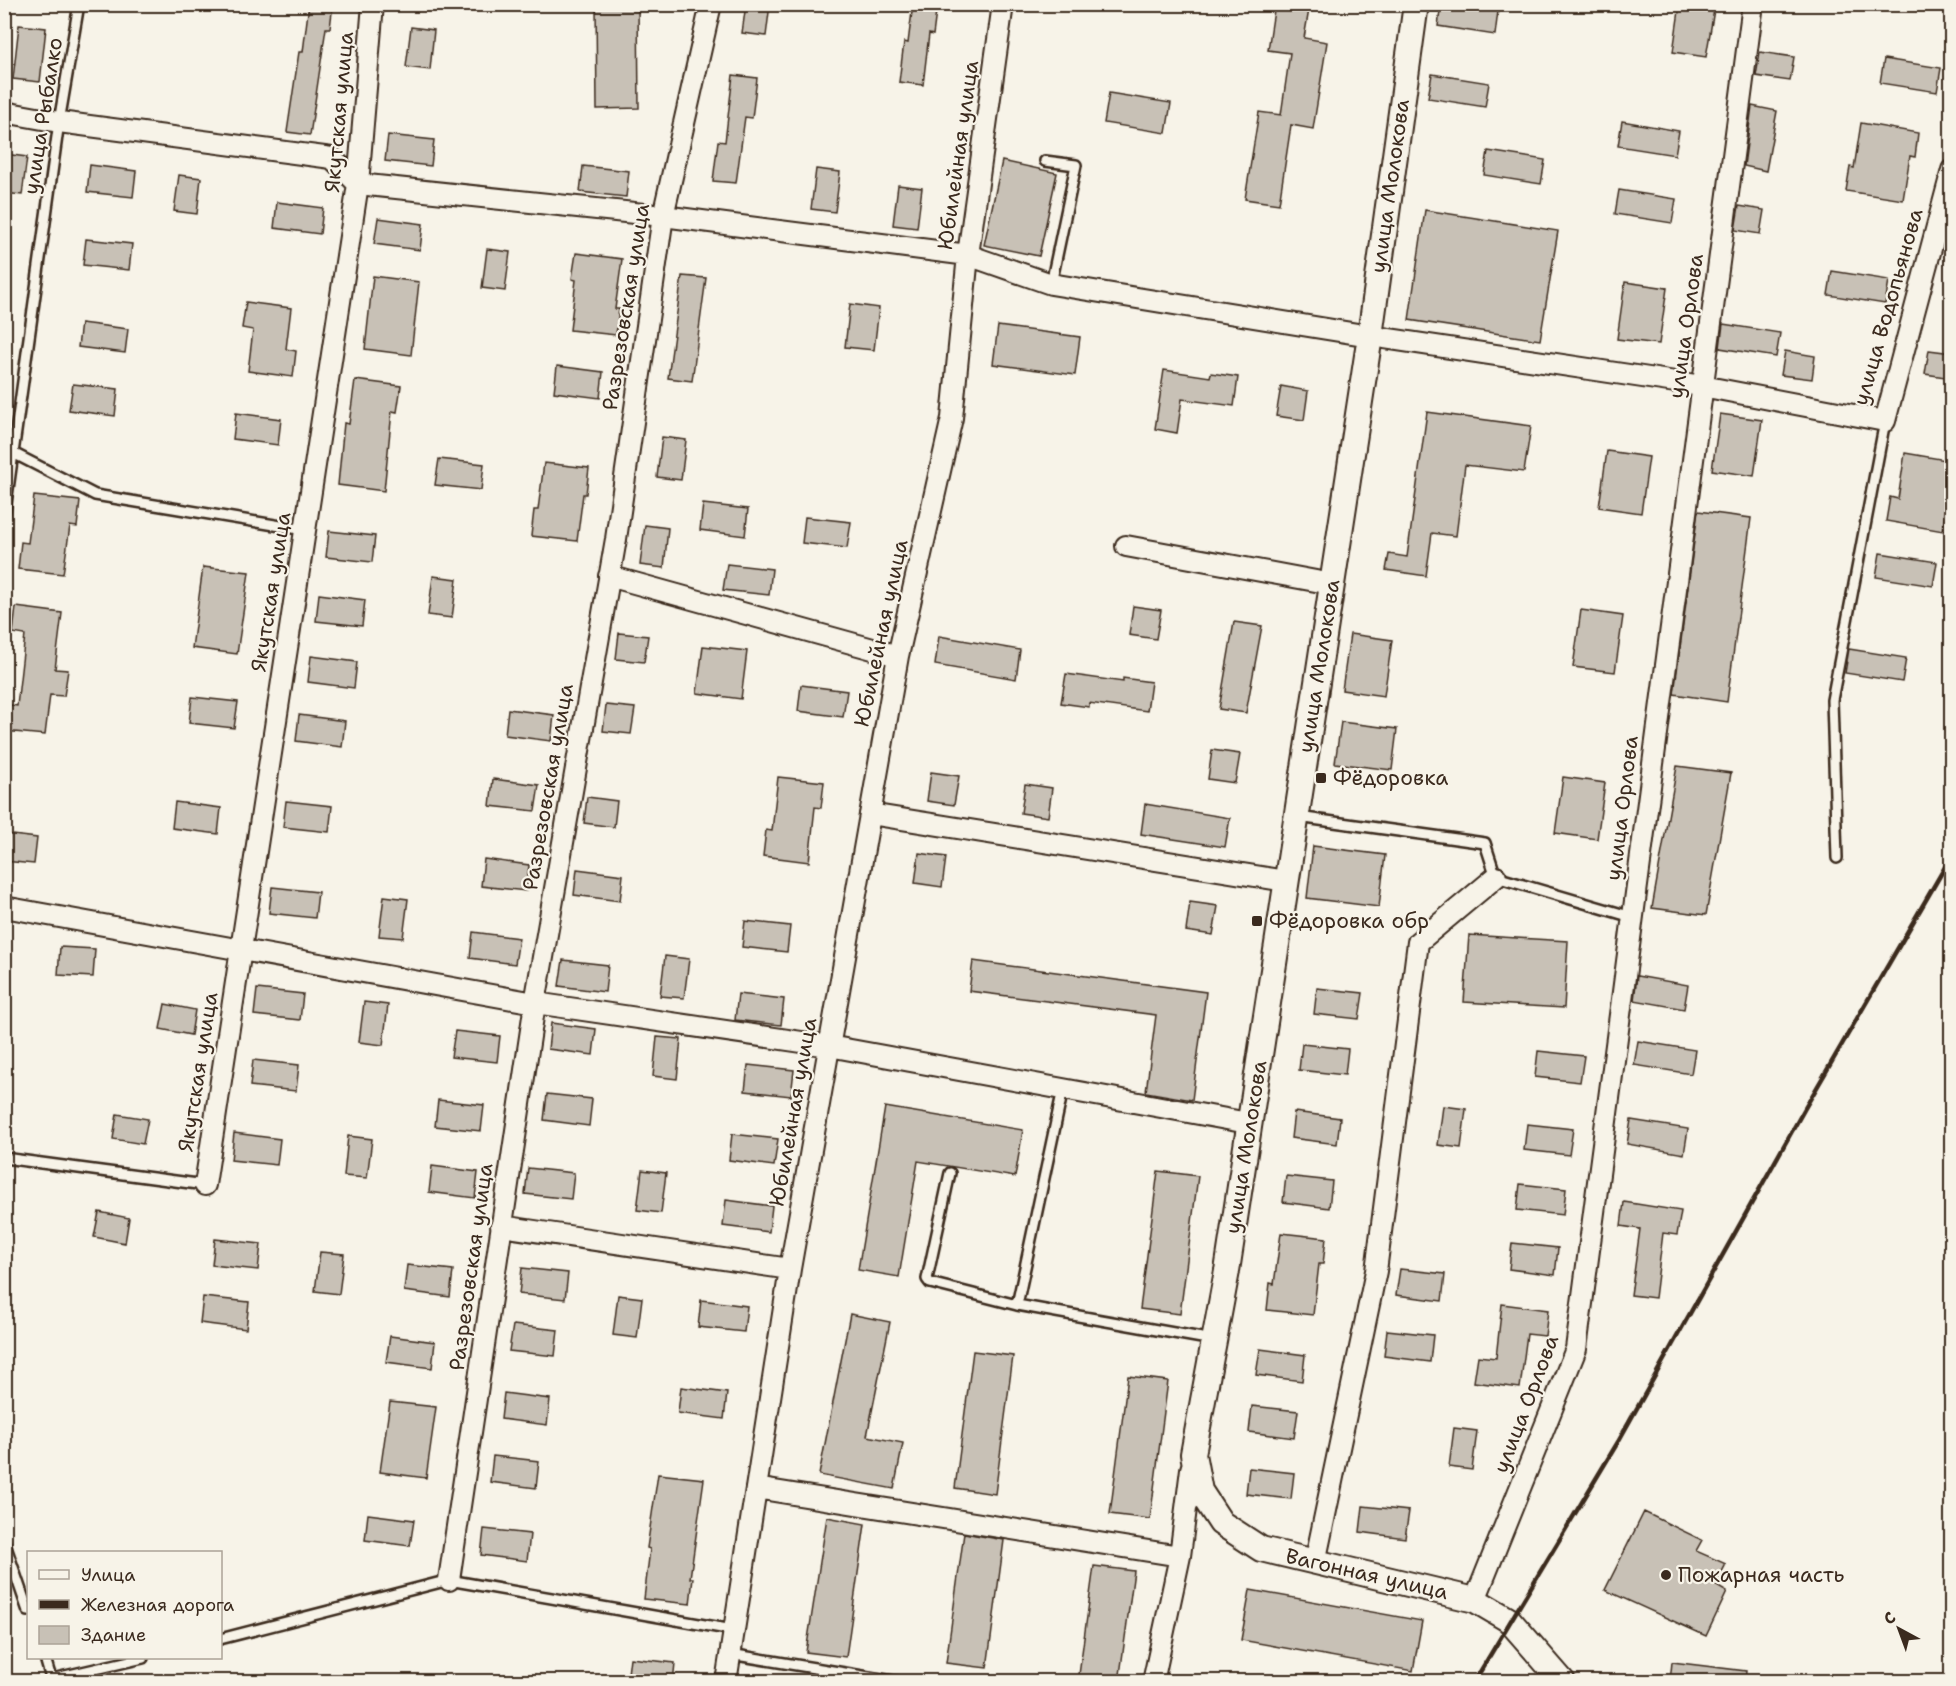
<svg xmlns="http://www.w3.org/2000/svg" width="1956" height="1686" viewBox="0 0 1956 1686" font-family="'Shantell Sans',sans-serif">
<style>
.building{fill:#c8c1b6;stroke:#3b2a1e;stroke-width:1.5}
.lines{fill:none;stroke-linecap:round;stroke-linejoin:round}
.service-casing{stroke:#3b2a1e;stroke-width:14}
.minor-casing{stroke:#3b2a1e;stroke-width:24}
.tertiary-casing{stroke:#3b2a1e;stroke-width:28}
.service{stroke:#f7f3e8;stroke-width:9}
.minor{stroke:#f7f3e8;stroke-width:20}
.tertiary{stroke:#f7f3e8;stroke-width:24}
.rail{stroke:#3b2a1e;stroke-width:4.5}
.poi-dot{fill:#3b2a1e;stroke:#f7f3e8;stroke-width:2}
.labels{text-anchor:middle;dominant-baseline:central;stroke-width:4.5;stroke-linejoin:round;paint-order:stroke}
.street-label{font-size:21px;fill:#3b2a1e;stroke:#f7f3e8}
.poi-label{font-size:21px;fill:#3b2a1e;stroke:#f7f3e8;text-anchor:start}
</style>
<rect width="100%" height="100%" fill="#f7f3e8"/>
<filter id="ink" filterUnits="userSpaceOnUse"><feTurbulence type="fractalNoise" baseFrequency=".0167" numOctaves="2"/><feDisplacementMap in="SourceGraphic" scale="12" xChannelSelector="R" yChannelSelector="G"/><feConvolveMatrix kernelMatrix="1 2 1 2 8 2 1 2 1" color-interpolation-filters="sRGB"/></filter>
<g filter="url(#ink)">
<path class="building" d="M309 4H333L330 28H326L310 135 287 132 299 52H303Z
M596 4H638L639 108 597 109Z
M746 4H770L766 36 742 33Z
M913 4H937L933 35 929 34 923 85 899 82 904 42 908 43Z
M1275 4H1310L1304 38 1327 42 1313 129 1291 125 1279 204 1245 199 1259 112 1281 115 1290 53 1268 50Z
M1441 4 1498 11 1495 35 1438 26Z
M1680 4H1715L1706 57 1673 52Z
M19 25 46 28 40 82 13 79Z
M411 27 434 30 430 70 406 67Z
M1760 52 1794 57 1790 81 1756 76Z
M1884 59 1941 68 1937 92 1880 83Z
M1432 74 1489 83 1485 107 1428 98Z
M733 75 757 78 752 118 745 117 736 183 713 181 718 141 725 142Z
M1109 93 1171 103 1166 133 1104 123Z
M1752 106 1777 111 1766 171 1744 166Z
M1622 121 1679 131 1675 155 1618 146Z
M1861 123 1918 133 1915 157 1910 156 1903 200 1846 191 1850 167 1854 168Z
M388 135 434 140 431 166 385 161Z
M1488 151 1545 160 1541 184 1484 175Z
M4 154 27 157 22 195 4 193Z
M1002 161 1057 173 1039 256 984 245Z
M90 165 136 171 133 197 87 192Z
M583 166 629 171 626 197 580 192Z
M816 169 840 172 835 212 811 209Z
M179 175 201 178 197 214 174 211Z
M898 185 922 188 917 228 893 225Z
M1619 190 1676 199 1672 223 1615 214Z
M277 202 323 208 320 234 274 228Z
M1739 206 1764 210 1760 234 1735 230Z
M1425 210 1558 231 1540 340 1409 320Z
M378 218 423 224 420 250 374 244Z
M86 239 132 244 129 270 83 265Z
M487 249 510 252 505 291 482 288Z
M576 253 622 259 615 309H619L616 335 570 330 576 280 572 279Z
M1832 271 1889 280 1885 304 1828 295Z
M373 276 419 282 411 355 365 349Z
M682 276 706 278 692 381 668 378Z
M1625 282 1667 288 1659 344 1617 339Z
M246 302 291 308 286 349 296 351 293 377 248 371 253 330 242 328Z
M850 304 879 308 874 350 845 347Z
M81 323 128 329 125 353 78 347Z
M1723 324 1780 333 1776 357 1720 348Z
M998 326 1080 337 1075 375 993 364Z
M1929 350 1952 353V378L1925 374Z
M1785 351 1815 356 1812 379 1781 375Z
M557 366 603 372 600 398 554 392Z
M1164 370 1210 377 1211 373 1238 377 1234 406 1182 399 1177 433 1155 429Z
M355 380 401 386 397 412 392 411 384 491 338 485 344 423 349 424Z
M73 384 118 389 115 416 69 410Z
M1281 386 1308 391 1304 420 1276 416Z
M1427 412 1531 426 1524 472 1465 465 1456 536 1432 533 1426 576 1386 570 1389 554 1407 557Z
M236 413 281 419 278 445 233 439Z
M1720 414 1762 420 1754 476 1712 470Z
M662 437 686 440 681 480 657 477Z
M1607 451 1649 457 1641 513 1599 507Z
M1905 453 1952 461 1943 531 1886 521 1890 497 1898 499Z
M439 459 484 464 481 490 435 485Z
M544 463 589 468 586 494H583L577 541 531 536 534 510H538Z
M34 496 80 501 77 527 70 526 63 574 18 569 21 542 28 543Z
M703 504 748 509 745 536 700 530Z
M1698 511 1751 518 1727 702 1674 694Z
M805 517 851 522 847 548 802 543Z
M645 525 668 528 664 568 640 565Z
M329 531 375 536 372 562 326 557Z
M1880 553 1937 562 1933 586 1876 577Z
M727 564 772 569 769 595 723 590Z
M203 567 249 572 237 654 192 648Z
M433 576 457 579 452 618 428 615Z
M319 594 365 600 362 626 316 621Z
M1133 606 1161 610 1156 639 1129 635Z
M16 607 62 613 55 669 68 670 64 696 50 695 45 735 4 731V704L17 706 25 635 13 633Z
M1581 610 1623 616 1615 672 1573 667Z
M1234 622 1262 626 1246 713 1219 709Z
M619 633 648 636 644 662 616 659Z
M1350 634 1392 640 1384 696 1342 690Z
M939 636 1020 650 1016 679 935 665Z
M703 646 747 651 741 699 697 693Z
M1849 649 1906 658 1902 682 1845 673Z
M311 656 357 662 354 688 308 682Z
M1066 674 1123 682V678L1151 682 1147 711 1089 703V707L1061 703Z
M801 685 847 691 843 717 798 711Z
M192 697 238 702 234 728 189 723Z
M606 705 635 708 631 734 603 731Z
M508 709 554 715 551 741 505 735Z
M299 715 345 721 342 747 296 741Z
M1341 722 1397 729 1392 770 1335 763Z
M1212 750 1240 754 1235 783 1208 779Z
M1677 766 1731 773 1706 915 1652 908Z
M931 772 959 776 954 805 927 801Z
M778 777 824 782 821 808 815 807 809 862 763 856 766 830 772 831Z
M1563 777 1605 783 1597 839 1555 833Z
M493 779 539 785 535 811 490 806Z
M1025 784 1052 788 1048 817 1021 813Z
M587 797 617 801 614 827 584 823Z
M286 801 332 806 329 832 283 827Z
M175 802 221 808 218 834 172 828Z
M1145 804 1230 818 1225 847 1141 834Z
M4 834 37 838 34 864 4 861Z
M1313 846 1385 855 1379 907 1307 898Z
M919 853 946 857 942 887 915 883Z
M484 859 529 865 526 891 481 886Z
M577 869 623 875 620 901 574 895Z
M272 887 318 892 315 918 269 913Z
M384 896 408 899 403 938 379 936Z
M1190 902 1218 906 1213 935 1186 931Z
M745 921 790 926 787 952 742 947Z
M473 932 519 938 515 964 470 958Z
M1469 935 1568 941 1564 1008 1464 1002Z
M60 947 95 949 93 977 58 975Z
M665 956 689 959 684 998 660 996Z
M563 960 608 965 605 992 559 986Z
M973 961 1206 992 1192 1100 1146 1092 1156 1015 969 991Z
M1637 976 1688 985 1684 1009 1634 1000Z
M1317 988 1363 993 1359 1019 1314 1014Z
M257 989 303 994 300 1020 254 1015Z
M738 994 784 999 781 1025 735 1020Z
M364 1002 388 1005 383 1045 359 1042Z
M165 1004 195 1010 191 1035 160 1029Z
M551 1023 596 1029 593 1055 548 1049Z
M455 1031 500 1036 497 1062 451 1057Z
M657 1037 681 1039 677 1079 653 1076Z
M1638 1041 1695 1050 1691 1074 1634 1065Z
M1302 1044 1348 1049 1345 1075 1299 1070Z
M1538 1051 1584 1056 1580 1082 1535 1077Z
M253 1060 299 1065 296 1091 250 1086Z
M748 1065 794 1070 791 1096 745 1091Z
M547 1094 592 1099 589 1126 544 1120Z
M438 1100 484 1105 481 1131 435 1126Z
M1443 1106 1466 1109 1461 1148 1438 1145Z
M885 1107 1023 1130 1015 1177 918 1161 899 1277 858 1270Z
M1294 1112 1340 1118 1337 1144 1291 1138Z
M117 1114 148 1119 143 1144 113 1139Z
M1631 1120 1688 1129 1684 1154 1627 1144Z
M1527 1124 1573 1129 1569 1155 1524 1150Z
M234 1133 280 1139 277 1165 231 1160Z
M732 1134 778 1139 774 1166 729 1160Z
M348 1136 372 1139 367 1178 344 1176Z
M432 1166 478 1172 475 1198 429 1192Z
M528 1168 574 1173 571 1199 525 1194Z
M642 1170 666 1173 661 1213 637 1210Z
M1158 1171 1198 1176 1180 1314 1140 1309Z
M1286 1176 1332 1181 1329 1208 1283 1202Z
M1520 1184 1566 1189 1563 1215 1517 1210Z
M726 1200 772 1206 769 1232 723 1226Z
M1624 1202 1681 1211 1677 1235 1663 1233 1655 1298 1631 1295 1640 1229 1621 1226Z
M99 1212 129 1218 125 1243 94 1237Z
M1281 1233 1326 1238 1323 1264H1319L1313 1315 1267 1310 1270 1283 1274 1284Z
M215 1239 261 1244 258 1270 212 1265Z
M1512 1243 1558 1248 1555 1275 1509 1269Z
M320 1252 344 1254 339 1294 315 1291Z
M407 1265 453 1270 450 1297 404 1291Z
M522 1268 568 1273 565 1299 519 1294Z
M1400 1269 1445 1274 1442 1301 1396 1295Z
M618 1295 642 1298 637 1338 613 1335Z
M203 1297 249 1302 246 1329 200 1323Z
M701 1300 747 1306 744 1332 698 1327Z
M1502 1304 1548 1310 1545 1336 1527 1334 1520 1388 1474 1382 1478 1356 1496 1358Z
M850 1314 890 1322 867 1436 903 1443 894 1489 819 1475Z
M513 1325 558 1330 555 1356 509 1351Z
M1387 1330 1433 1335 1430 1362 1384 1356Z
M390 1336 435 1342 432 1368 386 1362Z
M1260 1349 1305 1355 1302 1381 1256 1375Z
M973 1351 1013 1356 995 1494 955 1488Z
M1128 1376 1168 1381 1150 1519 1110 1514Z
M681 1387 727 1393 724 1419 678 1413Z
M504 1393 550 1399 547 1425 501 1419Z
M390 1402 436 1407 426 1478 380 1472Z
M1252 1406 1298 1411 1294 1438 1249 1432Z
M1454 1428 1477 1431 1472 1470 1449 1467Z
M493 1456 539 1461 536 1488 490 1482Z
M1249 1468 1294 1473 1291 1499 1246 1494Z
M658 1474 704 1479 690 1578H693L690 1604 644 1599 650 1549 647 1548Z
M1363 1506 1409 1511 1405 1538 1360 1532Z
M1644 1512 1702 1540 1696 1551 1726 1564 1715 1585 1727 1592 1706 1636 1605 1590Z
M368 1514 414 1520 410 1546 365 1540Z
M827 1517 865 1524 846 1657 806 1652Z
M484 1529 530 1534 527 1561 481 1555Z
M964 1533 1004 1540 987 1668 946 1663Z
M1094 1566 1134 1571 1119 1682H1078Z
M1250 1590 1422 1621 1413 1671 1241 1640Z
M630 1658 675 1663 673 1682H627Z
M1672 1662 1746 1671 1745 1682H1670Z"/>
<g class="lines">
<g class="service-casing">
<path id="service" d="M1045 161 1076 165 1051 284
M13 453 95 495 305 530
M4 518 59 122 79 4
M1298 817 1485 843 1496 877 1632 917
M1837 858 1832 700 1885 421
M4 1158 205 1185
M950 1173 927 1279 930 1283 1017 1305 1213 1340
M1017 1305 1063 1089
M4 1541 28 1611
M220 1639 449 1580 733 1630
M730 1654 899 1682
M45 1658 52 1682
M52 1679 143 1658"/>
</g>
<g class="minor-casing">
<path id="minor" d="M4 112 59 122 332 158 358 184 663 216 968 255 1051 284 1370 336 1702 386 1885 421 1952 170
M1126 546 1332 584
M609 576 898 656
M870 814 1286 881
M4 907 535 1003 829 1046 1248 1123
M205 1185 358 184 373 4
M501 1226 790 1269
M756 1488 1180 1556
M1315 1563 1376 1271 1418 942 1496 877
M449 1580 535 1003 616 539 663 216 711 4
M1475 1600 1576 1349 1753 4
M726 1682 790 1269 898 656 952 418 968 255 1003 4
M1153 1682 1180 1556 1191 1469"/>
</g>
<g class="tertiary-casing">
<path id="tertiary" d="M1416 4 1370 336 1227 1271 1193 1454 1200 1491 1221 1523 1261 1549 1475 1600 1509 1620 1563 1682"/>
</g>
<use href="#service" class="service"/>
<use href="#minor" class="minor"/>
<use href="#tertiary" class="tertiary"/>
<path class="rail" d="M1474 1682 1618 1442 1805 1108 1952 855"/>
</g>
</g>
<g class="poi-dot">
<rect x="1315" y="772" width="12" height="12" rx="3"/>
<rect x="1251" y="915" width="12" height="12" rx="3"/>
<circle cx="1666" cy="1575" r="6"/>
</g>
<g class="labels">
<g class="street-label">
<text transform="translate(339 112) rotate(-85)">Якутская улица</text>
<text transform="translate(43 116) rotate(-81)">улица Рыбалко</text>
<text transform="translate(958 155) rotate(-82)">Юбилейная улица</text>
<text transform="translate(1390 186) rotate(-82)">улица Молокова</text>
<text transform="translate(626 307) rotate(-81)">Разрезовская улица</text>
<text transform="translate(1888 307) rotate(-74)">улица Водопьянова</text>
<text transform="translate(1686 326) rotate(-82)">улица Орлова</text>
<text transform="translate(271 592) rotate(-81)">Якутская улица</text>
<text transform="translate(881 633) rotate(-78)">Юбилейная улица</text>
<text transform="translate(1319 666) rotate(-81)">улица Молокова</text>
<text transform="translate(548 787) rotate(-80)">Разрезовская улица</text>
<text transform="translate(1622 808) rotate(-83)">улица Орлова</text>
<text transform="translate(198 1072) rotate(-81)">Якутская улица</text>
<text transform="translate(793 1112) rotate(-80)">Юбилейная улица</text>
<text transform="translate(1246 1147) rotate(-81)">улица Молокова</text>
<text transform="translate(471 1267) rotate(-82)">Разрезовская улица</text>
<text transform="translate(1526 1404) rotate(-69)">улица Орлова</text>
<text transform="translate(1367 1574) rotate(13)">Вагонная улица</text>
</g>
<g class="poi-label">
<text x="1333" y="778">Фёдоровка</text>
<text x="1269" y="921">Фёдоровка обр</text>
<text x="1678" y="1575">Пожарная часть</text>
</g>
</g>
<rect width="1956" height="1686" fill="none" stroke="#f7f3e8" stroke-width="24"/>
<rect x="12" y="12" width="1932" height="1662" fill="none" stroke="#3b2a1e" stroke-width="2" filter="url(#ink)"/>
<rect x="27" y="1551" width="195" height="108" fill="#f7f3e8" stroke="#aca397" stroke-width="1.5"/>
<rect x="39" y="1570" width="30" height="9" fill="#f7f3e8" stroke="#aca397" stroke-width="1.5"/>
<text x="81" y="1581" font-size="18" fill="#3b2a1e">Улица</text>
<rect x="39" y="1600" width="30" height="9" fill="#3b2a1e" stroke="#aca397" stroke-width="1.5"/>
<text x="81" y="1611" font-size="18" fill="#3b2a1e">Железная дорога</text>
<rect x="39" y="1626" width="30" height="18" fill="#c8c1b6" stroke="#aca397" stroke-width="1.5"/>
<text x="81" y="1641" font-size="18" fill="#3b2a1e">Здание</text>
<g transform="translate(1899 1629) rotate(319)" stroke="#f7f3e8" stroke-width="4.5" paint-order="stroke">
<path d="M0-4.5L10 22L0 15L-10 22Z" fill="#3b2a1e"/>
<text y="-9" font-size="16" font-weight="bold" text-anchor="middle" fill="#3b2a1e">С</text>
</g>
</svg>
